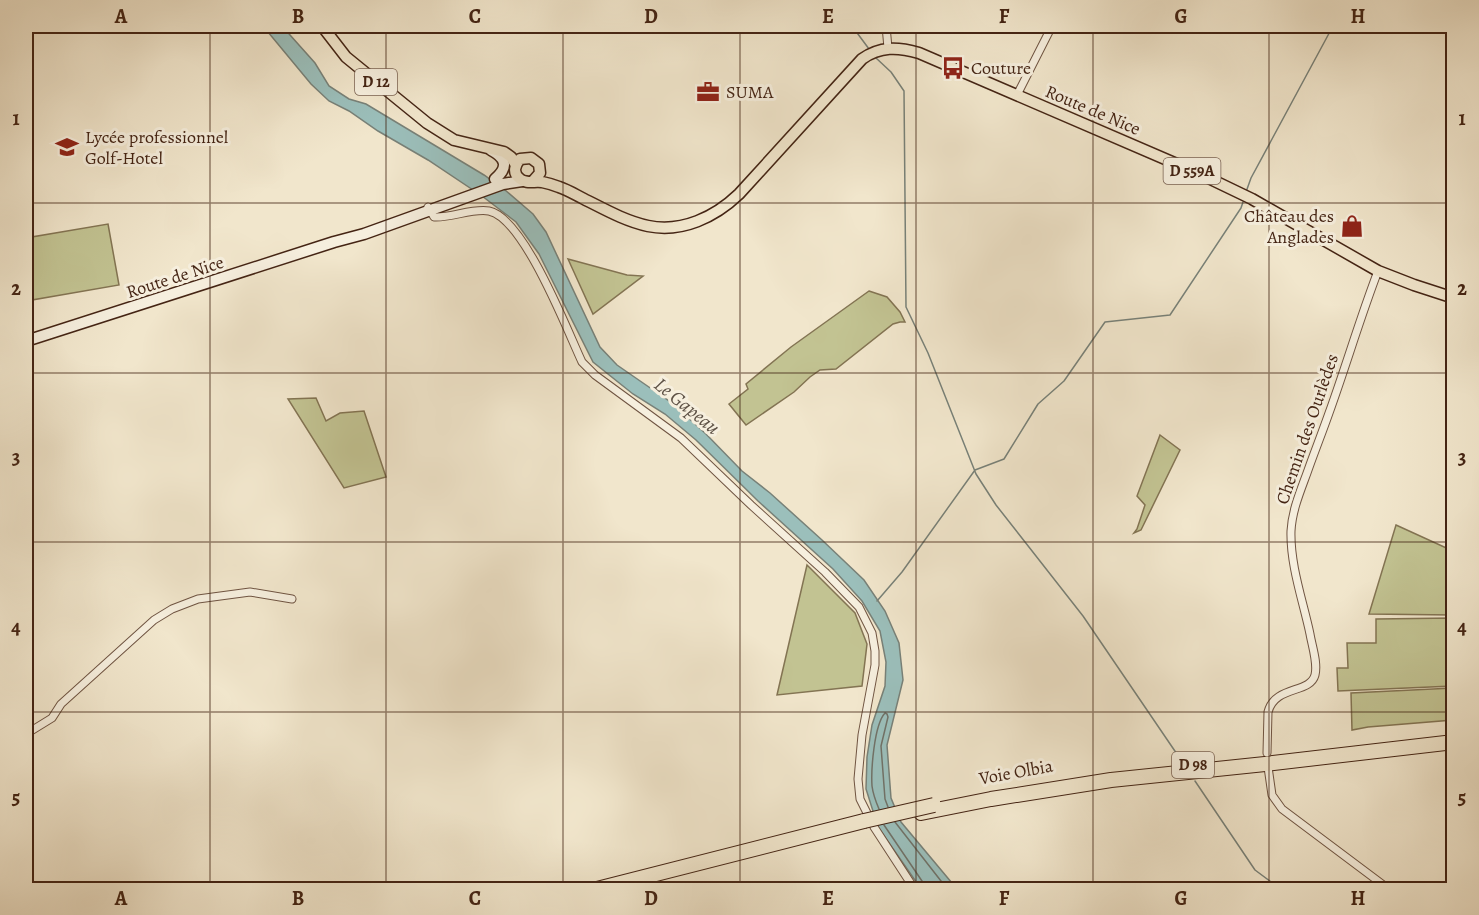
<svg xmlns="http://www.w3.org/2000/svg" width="1479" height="915" viewBox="0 0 1479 915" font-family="Alegreya,serif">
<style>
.green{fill:#c2c392;stroke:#837453;stroke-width:1.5}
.water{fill:#9bbfbb;stroke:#788178;stroke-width:1.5}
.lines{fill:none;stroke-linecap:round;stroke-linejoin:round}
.shore{stroke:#707268;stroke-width:1.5}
.stream{stroke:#788178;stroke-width:1.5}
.street-casing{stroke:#6f5442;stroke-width:9}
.secondary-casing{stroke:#442414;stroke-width:13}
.primary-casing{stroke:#442414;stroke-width:13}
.highway-casing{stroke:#442414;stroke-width:16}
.street{stroke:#f6efde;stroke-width:7}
.secondary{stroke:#f6efde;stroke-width:10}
.primary{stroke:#f1e6cc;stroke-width:10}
.highway{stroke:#f1e6cc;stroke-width:14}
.highway-bridge-casing{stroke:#442414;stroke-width:16;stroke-linecap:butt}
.highway-bridge{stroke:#f1e6cc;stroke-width:14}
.grid{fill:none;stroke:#442414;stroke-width:1.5;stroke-opacity:0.55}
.labels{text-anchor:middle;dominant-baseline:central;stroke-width:6;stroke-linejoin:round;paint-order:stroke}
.shield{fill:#f6efde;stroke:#796151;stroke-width:1.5}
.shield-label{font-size:16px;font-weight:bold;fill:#442414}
.poi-label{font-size:18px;fill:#442414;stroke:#f6efde;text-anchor:start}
.street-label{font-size:18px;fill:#442414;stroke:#f6efde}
.water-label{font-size:20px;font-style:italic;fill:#5e5246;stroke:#f6efde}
.neatline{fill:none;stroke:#442414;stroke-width:2}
.grid-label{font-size:20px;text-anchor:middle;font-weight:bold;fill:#442414}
</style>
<rect width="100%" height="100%" fill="#f1e6cc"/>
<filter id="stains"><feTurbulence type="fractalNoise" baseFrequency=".00333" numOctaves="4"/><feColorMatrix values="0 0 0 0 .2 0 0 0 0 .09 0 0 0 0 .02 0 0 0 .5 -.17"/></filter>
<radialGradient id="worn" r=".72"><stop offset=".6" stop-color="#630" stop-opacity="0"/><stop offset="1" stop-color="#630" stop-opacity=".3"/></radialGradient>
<path class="green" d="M108 224 119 285 26 301V238Z
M568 259 627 275 643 276 593 314Z
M869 291 887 297 900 312 905 322H900L893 324 836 369 820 370 810 377 794 392 746 425 729 404 748 389 746 384 791 347Z
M316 398 326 421 340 413 364 411 386 477 344 488 288 399Z
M1160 435 1180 450 1141 530 1134 533 1137 529 1145 505 1137 496Z
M1396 525 1453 551V615L1369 614Z
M807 565 855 613 867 644 862 686 777 695Z
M1453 618V686L1338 691 1337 668H1348L1347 643H1376V619Z
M1453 688V720L1368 727 1352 730 1351 693Z"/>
<path class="water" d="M263 26H282L315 63 329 86 349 99 366 104 484 175 505 190 533 214 546 232 600 347 617 365 672 403 706 434 742 471 770 493 822 540 864 580 885 611 899 643 903 680 887 745 891 798 901 822 957 889H921L878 827 866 789 867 757 872 725 885 686 886 662 880 631 862 601 833 569 758 501 696 440 665 414 633 394 593 362 539 254 516 222 482 196 428 160 378 131 349 111 329 101 311 84Z"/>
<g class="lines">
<path class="shore" d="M879 809C876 802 873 794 872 786 871 770 874 725 885 713L887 714 888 717 881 746 885 799 888 807
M895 822 948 890
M884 825 924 884 925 890"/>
<path class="stream" d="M852 26 869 49
M876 58 891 72 904 91 906 307 928 353 976 474 996 505 1083 616 1181 760
M1246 192 1251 178 1333 26
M877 601 902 572 975 470 1004 459 1038 404 1064 381 1105 322 1170 315 1241 208 1243 202
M1195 781 1255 870 1282 890"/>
<g class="street-casing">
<path id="street" d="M886 26 888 48
M1017 95 1052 26
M428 207 434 217C452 218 472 208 489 211 524 218 567 330 582 362L595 375 681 438 751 505 825 572 859 607 872 633 875 651V665L862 735 858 779 860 799 874 827 915 890
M26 734 52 718 61 704 154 620 172 609 198 599 250 592 292 599
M1267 753 1268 712C1275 685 1310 694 1315 675 1318 663 1312 646 1310 634 1303 601 1290 565 1291 531 1292 511 1300 492 1307 473 1314 453 1322 433 1329 413 1346 366 1360 318 1378 271
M1268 767 1272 795 1282 809 1390 890"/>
</g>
<g class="secondary-casing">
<path id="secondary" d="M491 150C506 158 509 167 495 179
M26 341 334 242 364 234 503 184 522 181"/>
</g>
<g class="primary-casing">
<path id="primary" d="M322 26 346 57 427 123 454 140 504 152 511 157 516 165
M533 181 540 173 539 164 531 158 520 159C515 165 512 173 520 179 526 184 534 181 542 182 547 183 554 185 559 187 568 190 576 195 584 199 604 209 625 221 648 226 682 233 715 217 739 194L862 59C880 46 898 47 919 53L1200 174 1252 199 1378 271 1414 285 1454 298"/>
</g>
<g class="highway-casing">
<path id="highway" d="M921 813 991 799 1111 780 1265 764 1454 742
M593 890 864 821"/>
</g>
<use href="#street" class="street"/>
<use href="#secondary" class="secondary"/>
<use href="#primary" class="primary"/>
<use href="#highway" class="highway"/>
<g class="highway-bridge-casing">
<path id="highway-bridge" d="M864 821 934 805"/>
</g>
<use href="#highway-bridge" class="highway-bridge"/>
</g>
<path class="grid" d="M210 26V890M386 26V890M563 26V890M740 26V890M916 26V890M1093 26V890M1269 26V890M26 203H1454M26 373H1454M26 542H1454M26 712H1454"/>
<defs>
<g id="bus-bare" transform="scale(1.8)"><path d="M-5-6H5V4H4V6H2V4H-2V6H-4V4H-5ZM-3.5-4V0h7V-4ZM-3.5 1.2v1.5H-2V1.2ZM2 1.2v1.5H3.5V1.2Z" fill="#8f2418" stroke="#f6efde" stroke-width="2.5" paint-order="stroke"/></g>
<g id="office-bare" transform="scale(1.8)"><path d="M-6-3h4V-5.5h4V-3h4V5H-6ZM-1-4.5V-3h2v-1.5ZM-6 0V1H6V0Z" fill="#8f2418" stroke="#f6efde" stroke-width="2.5" paint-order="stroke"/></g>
<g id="school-bare" transform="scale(1.8)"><path d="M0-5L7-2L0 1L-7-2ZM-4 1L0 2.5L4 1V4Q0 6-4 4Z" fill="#8f2418" stroke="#f6efde" stroke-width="2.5" paint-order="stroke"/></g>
<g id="shop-bare" transform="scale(1.8)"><path d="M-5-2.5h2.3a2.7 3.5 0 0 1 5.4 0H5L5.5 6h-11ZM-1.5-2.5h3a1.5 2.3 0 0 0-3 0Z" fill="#8f2418" stroke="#f6efde" stroke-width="2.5" paint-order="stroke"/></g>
</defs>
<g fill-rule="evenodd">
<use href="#bus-bare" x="953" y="68"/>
<use href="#office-bare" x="708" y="92"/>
<use href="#school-bare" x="67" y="147"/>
<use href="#shop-bare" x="1352" y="226"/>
</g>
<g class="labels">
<g class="shield">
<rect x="355" y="69" width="42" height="26" rx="4.5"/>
<rect x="1163.5" y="158" width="57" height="26" rx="4.5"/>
<rect x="1172" y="752" width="42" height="26" rx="4.5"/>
</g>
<g class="shield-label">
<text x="376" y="82">D 12</text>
<text x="1192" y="171">D 559A</text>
<text x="1193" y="765">D 98</text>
</g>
<g class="poi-label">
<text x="971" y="68">Couture</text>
<text x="726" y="92">SUMA</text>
<text x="85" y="137">Lycée professionnel<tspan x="85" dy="21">Golf-Hotel</tspan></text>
<text x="1334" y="216" text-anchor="end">Château des<tspan x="1334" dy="21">Anglades</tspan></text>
</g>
<g class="street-label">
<text transform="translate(1093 110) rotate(23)">Route de Nice</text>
<text transform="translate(175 277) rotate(-18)">Route de Nice</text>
<text transform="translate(1307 429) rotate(-71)">Chemin des Ourlèdes</text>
<text transform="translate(1016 772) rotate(-10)">Voie Olbia</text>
</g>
<g class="water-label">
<text transform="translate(687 406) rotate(39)">Le Gapeau</text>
</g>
</g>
<rect width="1479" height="915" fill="none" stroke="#f1e6cc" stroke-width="66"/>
<rect x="33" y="33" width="1413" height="849" class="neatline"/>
<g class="grid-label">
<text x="121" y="23">A</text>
<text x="298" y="23">B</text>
<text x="475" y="23">C</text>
<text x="651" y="23">D</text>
<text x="828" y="23">E</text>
<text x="1004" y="23">F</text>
<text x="1181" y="23">G</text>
<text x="1358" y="23">H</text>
<text x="16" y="125">1</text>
<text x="1462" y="125">1</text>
<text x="16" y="295">2</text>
<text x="1462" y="295">2</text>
<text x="16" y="464">3</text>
<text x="1462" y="464">3</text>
<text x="16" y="634">4</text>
<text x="1462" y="634">4</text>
<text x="16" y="804">5</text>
<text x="1462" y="804">5</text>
<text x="121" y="905">A</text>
<text x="298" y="905">B</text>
<text x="475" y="905">C</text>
<text x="651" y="905">D</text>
<text x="828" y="905">E</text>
<text x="1004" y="905">F</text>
<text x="1181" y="905">G</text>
<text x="1358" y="905">H</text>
</g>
<rect width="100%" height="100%" filter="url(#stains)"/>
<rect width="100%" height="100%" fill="url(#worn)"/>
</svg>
